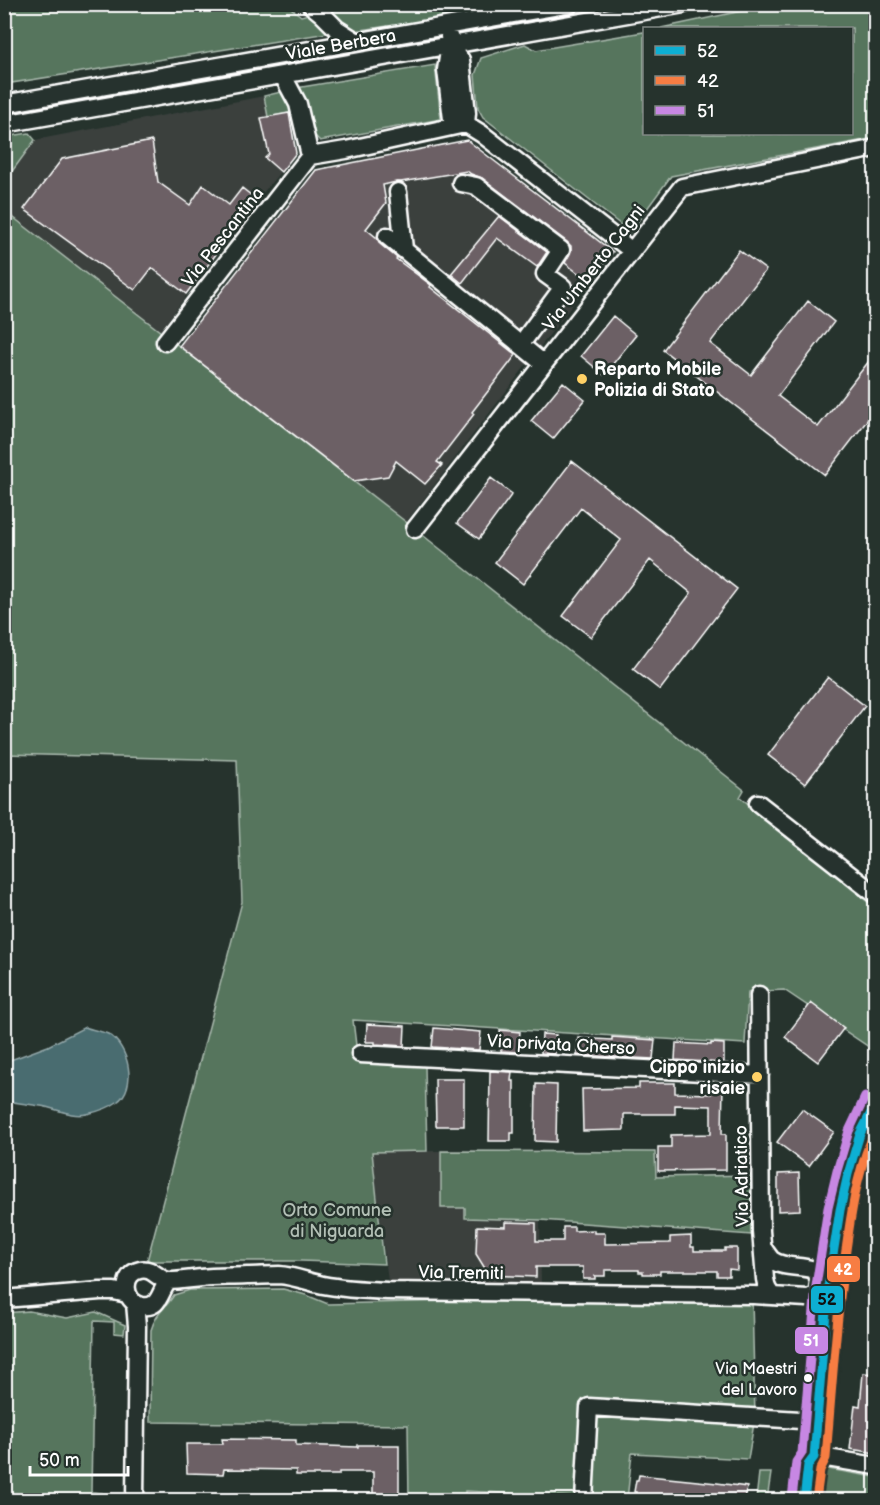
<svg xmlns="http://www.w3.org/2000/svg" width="880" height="1505" viewBox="0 0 880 1505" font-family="'Balsamiq Sans',sans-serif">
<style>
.built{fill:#3b413e}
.green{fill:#56745d;stroke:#aabaae;stroke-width:1.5}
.water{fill:#496c70;stroke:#92a7a9;stroke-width:1.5}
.building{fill:#6c6165;stroke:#fff;stroke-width:1.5}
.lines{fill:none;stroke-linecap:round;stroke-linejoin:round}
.minor-casing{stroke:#fff;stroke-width:21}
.minor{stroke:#26332d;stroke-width:16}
.bus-1-casing{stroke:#26332d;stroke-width:14}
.bus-2-casing{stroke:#26332d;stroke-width:14}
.bus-3-casing{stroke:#26332d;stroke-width:14}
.bus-1{stroke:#0dafd3;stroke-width:9}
.bus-2{stroke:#f77d43;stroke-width:9}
.bus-3{stroke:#c787e3;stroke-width:9}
.poi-dot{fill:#ffd166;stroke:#26332d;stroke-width:2}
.bus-dot{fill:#fff;stroke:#26332d;stroke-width:2}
.labels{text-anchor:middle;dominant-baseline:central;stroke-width:5;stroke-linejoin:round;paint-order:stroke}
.bus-label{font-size:16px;fill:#fff;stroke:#26332d;text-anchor:end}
.street-label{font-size:18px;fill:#fff;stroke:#26332d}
.poi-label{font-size:18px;font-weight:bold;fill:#fff;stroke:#26332d;text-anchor:start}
.park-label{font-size:18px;fill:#b3c0b6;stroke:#26332d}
.line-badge{stroke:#26332d;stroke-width:2}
.badge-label{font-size:16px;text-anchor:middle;font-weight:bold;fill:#fff}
.pale-badge-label{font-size:16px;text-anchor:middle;font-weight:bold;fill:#111}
</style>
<rect width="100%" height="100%" fill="#26332d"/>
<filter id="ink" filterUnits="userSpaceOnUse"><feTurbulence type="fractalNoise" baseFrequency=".0167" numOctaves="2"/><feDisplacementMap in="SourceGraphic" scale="12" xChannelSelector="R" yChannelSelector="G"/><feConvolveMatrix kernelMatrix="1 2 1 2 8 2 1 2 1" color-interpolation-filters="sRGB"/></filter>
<g filter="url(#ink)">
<path class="built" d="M264 96 268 117 290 113 296 153 257 200 160 331 5 211V181L35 140Z
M467 140 613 252 406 522 179 346 316 170Z
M441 1151V1208H465L466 1218 540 1220 541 1290 389 1289 372 1152Z
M464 1491 594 1498 593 1500H465Z"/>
<path class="green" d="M318 4 336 5 341 8 360 4H506L507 11 463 15 354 31Z
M5 5H287L301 16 312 13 334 32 5 84Z
M770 5H875V138L671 176 630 232 483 117 478 108 475 75 481 58 525 44 536 50 644 32V134H852V28H661Z
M435 65 441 119 320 141 313 134 308 109 268 117 264 96 302 87Z
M29 133 35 140 5 181V137Z
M5 211 415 529 744 790 740 797 875 908V1051L784 990 748 992 745 1044 353 1020 358 1062 425 1066 427 1151 372 1152 384 1264 301 1261H147L242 902 237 760 5 754Z
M441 1151 655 1152 656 1177 750 1175 752 1235 540 1220 465 1218V1208H441Z
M283 1289 306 1295 328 1304 542 1299 752 1300 755 1417 748 1459 632 1453 627 1500H593V1498L465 1491V1500H409L408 1425 150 1422 151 1330C156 1313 165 1309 174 1295L190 1290Z
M29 1311 67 1318 96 1312 125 1325 124 1334 114 1333V1322L94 1321 91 1492 102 1493V1500H5V1313Z
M823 1468 875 1477V1500H814L817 1474Z
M759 1473H771L767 1500H756Z"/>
<path class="water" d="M85 1027C92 1030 101 1031 108 1034 129 1046 138 1087 117 1102 109 1108 96 1112 87 1114 72 1117 59 1110 46 1107 32 1104 18 1104 5 1100V1062L48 1046Z"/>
<path class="building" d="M289 113 296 153 281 172 265 158 269 154 261 118Z
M467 140 613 252 590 282 565 263 571 251V246L567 242 482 178 471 174 467 171 401 182H396L383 185 386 203 366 229 377 238 380 244 397 258 396 259 431 285 430 287 516 355 472 412 474 414 437 462 442 465 425 484 396 461 388 476 354 481 179 346 316 170Z
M152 141 158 182 190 205 203 185 229 205 242 188 257 200 186 294 152 268 135 290 24 209 62 159Z
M499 216 547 252 537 267 497 238 462 283 451 274Z
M739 250 766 270 710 343 751 375 808 301 834 322 778 396 818 427 876 352V409L825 475 663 350Z
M613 316 636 335 604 375 581 356Z
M563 382 585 400 553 439 531 421Z
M572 461 737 589 660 690 633 669 691 593 650 560 591 637 563 616 621 540 581 508 523 584 495 562Z
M491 478 512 494 479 539 457 523Z
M828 677 865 706 805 784 768 755Z
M811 1003 844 1028 818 1062 785 1037Z
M367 1024 405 1026 404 1046 375 1044V1042H366Z
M434 1028 481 1032 479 1050 432 1047Z
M500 1030 520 1032 518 1052 501 1051Z
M542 1034 556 1035 555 1054 541 1053Z
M612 1037 655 1040 653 1059 577 1055 578 1038 612 1040Z
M676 1043 711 1045V1043L724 1044V1063L675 1060Z
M490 1071 512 1072 511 1081H514V1133H511V1141H489Z
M435 1079H464V1126H436Z
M639 1083H675V1093L711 1094V1083L723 1084 722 1134H726V1170L658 1171V1147H671V1135L711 1134V1106L675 1105V1114H624V1130L583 1131 582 1089 639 1088Z
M536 1084 557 1085 556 1142 535 1141Z
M802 1109 834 1132 809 1166 777 1142Z
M799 1173 800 1210 778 1211V1174Z
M505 1222 536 1223V1241H563V1227H574V1231L594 1230V1233H605V1244L670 1243V1237L691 1236V1247H694V1251H725V1248H737V1270L729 1269V1276H717V1271H660V1274H643V1272H639V1270H605V1276H595V1279H583V1267H536V1277L489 1275 476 1254 477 1226 505 1227Z
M863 1373 876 1374V1453L850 1449 855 1405 860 1406Z
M222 1439 296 1440V1445L358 1447V1445H399V1500H373V1472H339V1475H296V1470L224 1469 223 1474 187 1473 186 1444H223Z
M639 1475 717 1483 747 1487 745 1500H635L636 1492H634L636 1480H638Z"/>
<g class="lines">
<g class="minor-casing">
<path id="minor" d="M310 4 322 14 337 29 356 41
M449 36 450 45 446 70 452 119 466 124 482 134 632 251
M450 45 461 60 467 113 466 124
M283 76 298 104 310 156
M4 104 570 4
M4 124 684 4
M310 156 346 150 465 124
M461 183 476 186 561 250 545 274 563 287 521 344
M398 192 404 249
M387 236 544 364
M165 342 310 156
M415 529 682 187 876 148
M758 803 876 895
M759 995 761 1231 765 1279 767 1288 772 1296
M360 1054 760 1075
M763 1248C766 1252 769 1257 772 1260 787 1271 811 1262 824 1277
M169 1281C159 1290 161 1309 142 1306 123 1302 121 1274 140 1270 154 1267 157 1280 169 1281 179 1281 191 1279 201 1278 216 1276 231 1277 247 1276 257 1276 268 1275 279 1275 294 1276 308 1282 323 1285 344 1289 365 1290 387 1291L753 1295 807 1298 817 1295 819 1282 816 1270
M4 1299 100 1291H114L127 1294
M135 1303 137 1326 135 1500
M814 1457H821L876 1466
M584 1500 589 1407 817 1421
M804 1500 808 1465 814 1457 828 1287 840 1210 848 1174 860 1134 876 1102"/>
</g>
<use href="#minor" class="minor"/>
<g class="bus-1-casing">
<path id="bus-1" d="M804 1500 808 1465 814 1457 828 1287 840 1210 848 1174 860 1134 876 1103"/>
</g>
<g class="bus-2-casing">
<path id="bus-2" d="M816 1500 820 1470 826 1458C832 1384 837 1309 848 1236 853 1201 860 1161 876 1130"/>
</g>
<g class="bus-3-casing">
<path id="bus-3" d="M792 1499 796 1462 802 1453 816 1286 828 1208 837 1171 849 1131 865 1097"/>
</g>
<use href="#bus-1" class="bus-1"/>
<use href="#bus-2" class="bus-2"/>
<use href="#bus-3" class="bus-3"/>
</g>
</g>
<g class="poi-dot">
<circle cx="582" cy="379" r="6"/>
<circle cx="757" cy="1077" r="6"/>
</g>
<circle class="bus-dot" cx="808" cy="1378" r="5"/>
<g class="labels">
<g class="bus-label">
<text x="797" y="1369">Via Maestri<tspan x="797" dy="21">del Lavoro</tspan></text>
</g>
<g class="street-label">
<text transform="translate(341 45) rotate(-10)">Viale Berbera</text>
<text transform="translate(223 237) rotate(-52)">Via Pescantina</text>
<text transform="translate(594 268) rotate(-52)">Via Umberto Cagni</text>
<text transform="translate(561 1045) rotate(3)">Via privata Cherso</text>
<text transform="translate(742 1176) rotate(-91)">Via Adriatico</text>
<text transform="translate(461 1273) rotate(1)">Via Tremiti</text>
</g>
<g class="poi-label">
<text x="594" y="369">Reparto Mobile<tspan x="594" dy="21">Polizia di Stato</tspan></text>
<text x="745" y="1067" text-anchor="end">Cippo inizio<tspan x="745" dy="21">risaie</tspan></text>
</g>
<g class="park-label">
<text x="337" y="1210">Orto Comune<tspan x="337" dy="21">di Niguarda</tspan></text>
</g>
</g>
<g class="line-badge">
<rect x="826" y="1255" width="35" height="28" rx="6" fill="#f77d43"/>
<rect x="810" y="1285" width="34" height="29" rx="6" fill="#0dafd3"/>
<rect x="794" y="1326" width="35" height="29" rx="6" fill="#c787e3"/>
</g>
<g class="badge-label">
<text x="843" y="1275">42</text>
<text x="811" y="1346">51</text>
</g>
<g class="pale-badge-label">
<text x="827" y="1305">52</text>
</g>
<rect width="880" height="1505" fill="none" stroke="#26332d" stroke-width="24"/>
<rect x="12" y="12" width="856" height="1481" fill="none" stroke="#fff" stroke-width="2" filter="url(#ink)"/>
<rect x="643" y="27" width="210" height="108" fill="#26332d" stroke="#7d8581" stroke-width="1.5"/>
<rect x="655" y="46" width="30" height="9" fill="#0dafd3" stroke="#7d8581" stroke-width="1.5"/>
<text x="697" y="57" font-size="18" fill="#ffffff">52</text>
<rect x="655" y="76" width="30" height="9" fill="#f77d43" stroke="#7d8581" stroke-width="1.5"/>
<text x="697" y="87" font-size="18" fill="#ffffff">42</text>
<rect x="655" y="106" width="30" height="9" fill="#c787e3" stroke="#7d8581" stroke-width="1.5"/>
<text x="697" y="117" font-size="18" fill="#ffffff">51</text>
<path d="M30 1466v9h98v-9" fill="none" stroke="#ffffff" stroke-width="3"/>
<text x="39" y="1466" font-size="18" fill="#ffffff" stroke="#26332d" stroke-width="4.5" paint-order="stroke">50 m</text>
</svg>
